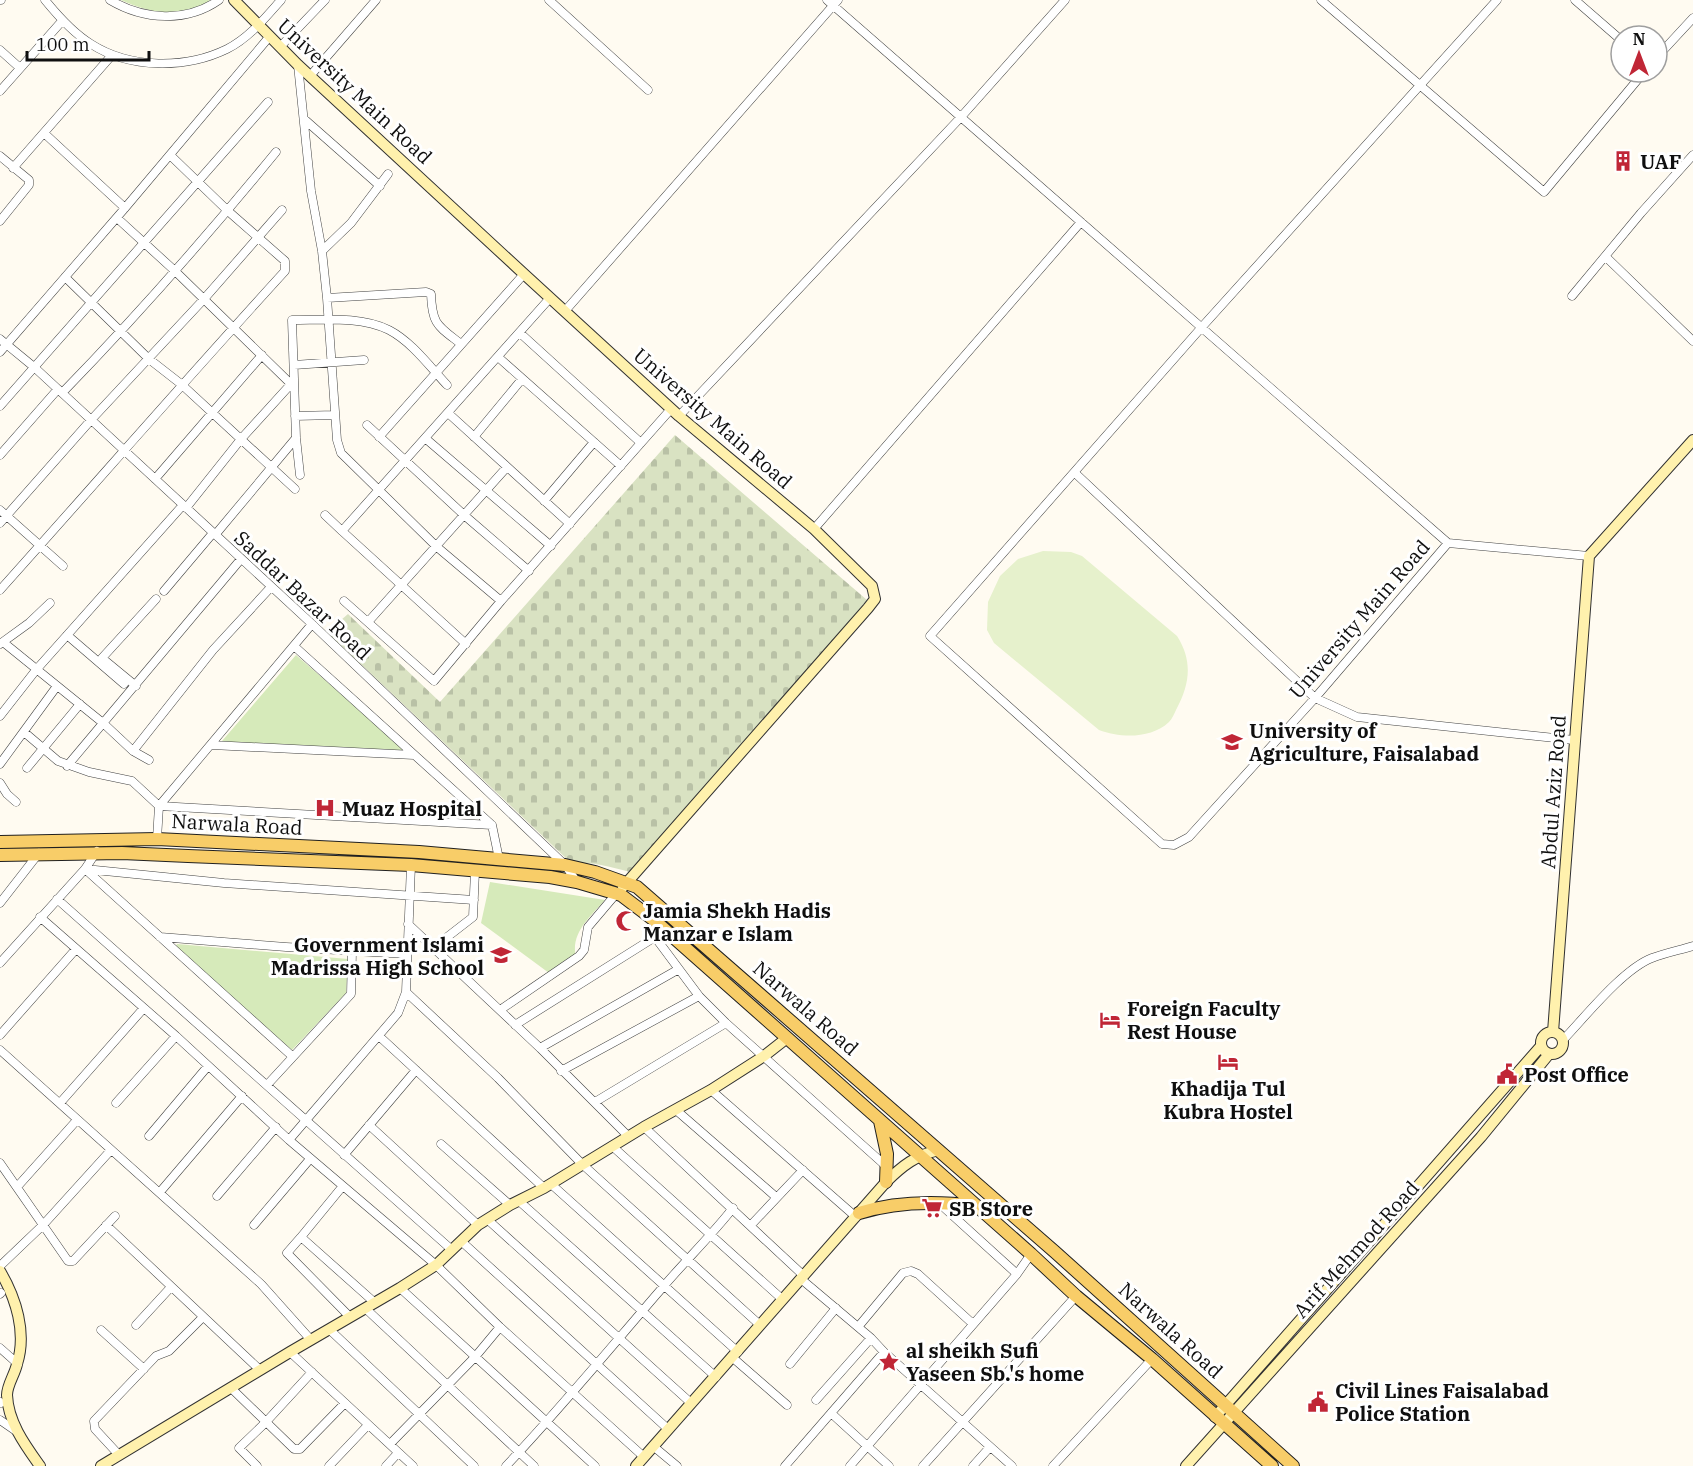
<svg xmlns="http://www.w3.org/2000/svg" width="1693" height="1466" viewBox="0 0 1693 1466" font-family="'IBM Plex Serif',serif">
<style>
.cemetery{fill:url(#cemetery-stones)}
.park{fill:#d6eaba}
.pitch{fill:#e6f1cc}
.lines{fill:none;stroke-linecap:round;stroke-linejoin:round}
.street-casing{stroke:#424242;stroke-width:9}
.secondary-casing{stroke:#313131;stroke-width:12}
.primary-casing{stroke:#202020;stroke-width:14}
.street{stroke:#fff;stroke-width:8}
.secondary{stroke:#fff1ad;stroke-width:10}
.primary{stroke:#f8cd68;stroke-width:12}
.labels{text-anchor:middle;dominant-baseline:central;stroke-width:6;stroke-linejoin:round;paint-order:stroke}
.street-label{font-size:20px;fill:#0f0f0f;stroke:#fff}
.poi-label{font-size:20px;font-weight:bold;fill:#0f0f0f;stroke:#fff;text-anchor:start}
</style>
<defs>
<pattern id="cemetery-stones" width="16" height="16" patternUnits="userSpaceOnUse" patternTransform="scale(1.5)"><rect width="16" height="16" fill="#d9e2c2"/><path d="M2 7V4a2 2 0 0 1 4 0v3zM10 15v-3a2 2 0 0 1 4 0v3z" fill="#b9c1a6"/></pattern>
</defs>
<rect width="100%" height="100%" fill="#fffbf1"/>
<path class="cemetery" d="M675 435 867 600 637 874C615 868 594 861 571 863L327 632 348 614 440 702Z"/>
<path class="park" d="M121 0H210C206 3 202 6 198 9 176 19 142 10 121 0Z
M296 655 415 758 216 748Z
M490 882 605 900C590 917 570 933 576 958L549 973 481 923Z
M177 944 348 959 346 993 292 1050 174 950Z"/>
<path class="pitch" d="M1043 551 1071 552 1082 556 1177 636C1193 661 1190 684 1176 710 1174 714 1172 719 1169 722 1151 739 1120 738 1099 730L994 643 987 630 988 602 1000 576 1018 559Z"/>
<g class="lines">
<g class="street-casing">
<path id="street" d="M0 0H1
M45 0C58 16 73 33 91 44 130 69 186 69 227 49 249 38 265 18 281 0
M110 0C144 20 186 23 219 0
M549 0 648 90
M827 0 1448 543
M1321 0 1544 192 1644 72
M1497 0 1201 328 930 636 1162 844 1174 845 1189 837 1315 698 1448 543 1589 556
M1575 0 1621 40
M280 47 325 0
M0 50 20 68
M1657 57 1693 18
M298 65 311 191 322 251 327 298 337 440 341 453 437 547 501 601
M310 76 376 0
M0 91 62 21
M304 119 380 186
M44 133 125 208
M0 156 29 180V185L0 221
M13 168 112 55
M117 218 175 271 291 384 241 439 186 508
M322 251 351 223 388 174
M1606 257 1693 341
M65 277 149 359 181 384 295 489
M1572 296 1641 213 1693 155
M327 298 426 292 431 294C432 325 438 326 461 344
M565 311 838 0
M520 333 641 443
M0 339 34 367 312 624 565 865 577 882
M0 352 125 208 270 36
M498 357 621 466
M294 365 364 360
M62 393C137 316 208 235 276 152
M0 406 268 102
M448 413 570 524
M295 416 335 415
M679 416 961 117 1065 0
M367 425 464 515 529 571
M379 437 524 274
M474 437 522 379
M425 438 551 546
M0 455 58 389
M1075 473 1315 698 1357 717 1574 740
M300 475 296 438 292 320C324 320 360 316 389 330 412 342 430 367 447 385
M155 479 262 355
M544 501 594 442
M0 510 63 566
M325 515 342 531 550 298
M0 523 91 420 204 299 282 210
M814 529 1081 222
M342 531 466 644
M215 535 296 438
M0 590C95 484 189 376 285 271V261L228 211 170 155
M164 591 213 533
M344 601 434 681 501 601 671 409
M368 622 507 467
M67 635 124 684
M3 642 103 723 133 751 149 760
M0 644 29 623 50 603
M294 646 492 825 499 859
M136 686 102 658 156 599
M0 716 36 670 183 505
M24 732 58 761 89 772 132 781 159 806 492 825
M212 745 414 755
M133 751 213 650 271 587
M0 764 57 686
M67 766 241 559
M27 768 80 704
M0 783 7 794 16 802
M157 839 159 806 312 624
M85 869 224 883 474 900
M85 869 292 1056
M57 899 452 1250
M0 903 39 853
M40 917 176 1036 289 1140 436 1265 500 1327 644 1457
M408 924 540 1048 628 1136
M160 937 286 947 407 954
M433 948 473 917 475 871
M0 963 85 869 97 851
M406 992 498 1078 582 1164 760 1325
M500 1010 579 956 584 950 588 927 616 894
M515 1025 655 937 699 996 726 1023 887 1167
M0 1035 76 949
M380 1037 544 1188
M1563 1040C1585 1017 1623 969 1652 958 1665 953 1680 950 1693 946
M540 1048 679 969
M0 1050 261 1284 311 1340
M561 1071 699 996
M267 1085 351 994 352 952
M711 1090 856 1217
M595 1102 726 1023
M60 1103 143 1009
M116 1103 176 1036
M676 1110 776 1197
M369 1125 478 1225
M644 1127 804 1276
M149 1136 208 1066
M289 1140 398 1013 406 992 411 865
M441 1144 510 1205
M612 1146 782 1299
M344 1155 416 1070
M0 1163 68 1261H73L115 1216
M551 1184 738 1352
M17 1187 77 1120
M342 1187 301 1237 374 1302
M160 1192 242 1096
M217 1196 276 1127
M519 1201 716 1377
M940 1204 1017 1274
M488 1220 691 1403
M106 1225 260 1370
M254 1225 310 1159
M751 1225 803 1170
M301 1237 287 1253 350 1317
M461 1241 668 1429
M0 1266 43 1225 111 1150
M801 1279 871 1338 884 1352 1012 1466
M400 1288 595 1466
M0 1294 1 1293
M365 1308 534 1466
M136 1325 171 1287
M858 1327 903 1273 911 1271 918 1274 973 1324
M101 1330 144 1369
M330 1330 474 1466
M0 1348 18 1364
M290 1352 413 1466
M733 1358 787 1405
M790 1364 836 1308
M231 1388 294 1449H300L345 1403
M816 1400 871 1338
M0 1402 1 1403
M831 1413 889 1466
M0 1420 16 1431
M390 1444 475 1357 500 1327
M653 1446 677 1466
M119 1455 95 1429 94 1421 156 1356 169 1351 203 1317
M257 1466 239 1448 265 1423 312 1372
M329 1466 368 1425
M386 1466 398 1453
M506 1466C561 1408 611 1347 663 1287 686 1260 711 1236 733 1208
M785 1466 884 1352
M850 1466 1017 1274 1031 1254
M923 1466 1076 1296
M973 1466 990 1447
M1053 1466 1152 1359"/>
</g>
<g class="secondary-casing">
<path id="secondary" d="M234 0 298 65 524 274 679 416 814 529 872 586 875 599 868 608 623 887
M1541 1043a11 11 0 1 1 22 0a11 11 0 1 1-22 0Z
M1553 1032 1589 556 1693 440
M0 1271C16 1298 27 1333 17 1364 15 1374 7 1385 7 1395 8 1422 25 1445 40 1466
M1215 1417 1541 1046
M101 1466 290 1352 400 1288 436 1265 478 1225 510 1205 544 1188 644 1127 711 1090 764 1056 787 1038
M636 1466 886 1182C902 1166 916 1155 939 1150
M1186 1466 1481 1137 1549 1054"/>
</g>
<g class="primary-casing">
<path id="primary" d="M0 842 157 839 419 852 565 865 595 872 637 887 1055 1252 1293 1466
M0 855 122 853 188 856 411 865 550 877 577 882 621 895 654 920 1031 1254 1076 1296 1152 1359 1272 1466
M880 1121 887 1154 886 1182
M859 1213C897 1201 937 1201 976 1206"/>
</g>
<use href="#street" class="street"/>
<use href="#secondary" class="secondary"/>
<use href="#primary" class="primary"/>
</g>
<defs>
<g id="building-bare" transform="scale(1.62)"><path d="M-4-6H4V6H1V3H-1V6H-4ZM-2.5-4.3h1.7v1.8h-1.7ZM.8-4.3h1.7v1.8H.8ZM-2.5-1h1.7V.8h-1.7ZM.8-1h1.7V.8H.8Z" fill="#c02636" stroke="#fff" stroke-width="2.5" paint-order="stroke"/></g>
<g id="university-bare" transform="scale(1.62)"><path d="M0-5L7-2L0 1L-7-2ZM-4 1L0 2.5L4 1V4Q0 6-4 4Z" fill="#c02636" stroke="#fff" stroke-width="2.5" paint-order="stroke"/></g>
<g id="hospital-bare" transform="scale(1.62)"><path d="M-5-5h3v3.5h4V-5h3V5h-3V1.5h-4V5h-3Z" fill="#c02636" stroke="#fff" stroke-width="2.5" paint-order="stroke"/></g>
<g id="mosque-bare" transform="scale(1.62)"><path d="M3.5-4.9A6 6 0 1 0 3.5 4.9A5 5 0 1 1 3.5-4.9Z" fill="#c02636" stroke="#fff" stroke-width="2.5" paint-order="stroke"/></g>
<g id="school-bare" transform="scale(1.62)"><path d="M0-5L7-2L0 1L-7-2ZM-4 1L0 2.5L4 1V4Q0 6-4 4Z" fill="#c02636" stroke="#fff" stroke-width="2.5" paint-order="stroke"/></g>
<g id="hotel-bare" transform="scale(1.62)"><path d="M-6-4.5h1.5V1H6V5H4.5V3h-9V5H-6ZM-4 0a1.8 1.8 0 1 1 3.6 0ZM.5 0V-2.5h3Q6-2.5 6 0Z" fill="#c02636" stroke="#fff" stroke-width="2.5" paint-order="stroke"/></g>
<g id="civic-bare" transform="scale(1.62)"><path d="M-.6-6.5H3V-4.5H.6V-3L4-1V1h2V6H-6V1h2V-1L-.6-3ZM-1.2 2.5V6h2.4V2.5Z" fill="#c02636" stroke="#fff" stroke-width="2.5" paint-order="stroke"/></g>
<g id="supermarket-bare" transform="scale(1.62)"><path d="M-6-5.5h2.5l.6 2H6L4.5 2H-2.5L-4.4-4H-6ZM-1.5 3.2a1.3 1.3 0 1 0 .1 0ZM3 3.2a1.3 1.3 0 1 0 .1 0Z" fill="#c02636" stroke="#fff" stroke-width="2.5" paint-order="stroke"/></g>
<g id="sight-bare" transform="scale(1.62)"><path d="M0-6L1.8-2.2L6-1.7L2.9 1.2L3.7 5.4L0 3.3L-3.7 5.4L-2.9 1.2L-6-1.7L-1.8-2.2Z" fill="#c02636" stroke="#fff" stroke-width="2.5" paint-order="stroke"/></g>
</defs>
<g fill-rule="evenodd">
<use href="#building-bare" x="1623" y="161"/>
<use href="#university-bare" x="1232" y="742"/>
<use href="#hospital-bare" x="325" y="808"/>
<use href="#mosque-bare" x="626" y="921"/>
<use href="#school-bare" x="501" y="955"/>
<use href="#hotel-bare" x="1110" y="1020"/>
<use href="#hotel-bare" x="1228" y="1062"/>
<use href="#civic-bare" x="1507" y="1074"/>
<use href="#supermarket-bare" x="932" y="1208"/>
<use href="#sight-bare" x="889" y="1362"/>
<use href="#civic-bare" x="1318" y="1402"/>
</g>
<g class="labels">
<g class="street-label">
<text transform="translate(355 91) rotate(43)">University Main Road</text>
<text transform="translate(713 418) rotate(41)">University Main Road</text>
<text transform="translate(303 595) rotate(43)">Saddar Bazar Road</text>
<text transform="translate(1359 619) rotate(-49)">University Main Road</text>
<text transform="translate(1553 792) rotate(-86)">Abdul Aziz Road</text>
<text transform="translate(237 824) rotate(3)">Narwala Road</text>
<text transform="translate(806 1008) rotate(41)">Narwala Road</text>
<text transform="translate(1356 1249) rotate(-48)">Arif Mehmod Road</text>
<text transform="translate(1171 1330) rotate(42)">Narwala Road</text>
</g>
<g class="poi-label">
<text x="1640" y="161">UAF</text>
<text x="1249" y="730">University of<tspan x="1249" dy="23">Agriculture, Faisalabad</tspan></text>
<text x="342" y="808">Muaz Hospital</text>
<text x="643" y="910">Jamia Shekh Hadis<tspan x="643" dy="23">Manzar e Islam</tspan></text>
<text x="484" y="944" text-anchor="end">Government Islami<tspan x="484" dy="23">Madrissa High School</tspan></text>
<text x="1127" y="1008">Foreign Faculty<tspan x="1127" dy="23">Rest House</tspan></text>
<text x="1524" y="1074">Post Office</text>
<text x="1228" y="1088" text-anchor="middle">Khadija Tul<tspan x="1228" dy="23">Kubra Hostel</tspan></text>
<text x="949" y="1208">SB Store</text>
<text x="906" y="1350">al sheikh Sufi<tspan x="906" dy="23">Yaseen Sb.'s home</tspan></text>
<text x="1335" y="1390">Civil Lines Faisalabad<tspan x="1335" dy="23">Police Station</tspan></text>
</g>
</g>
<g transform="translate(1639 54)"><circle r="28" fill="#ffffff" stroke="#9f9f9f" stroke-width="1.5"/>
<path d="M0-4.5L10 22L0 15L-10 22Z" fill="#c02636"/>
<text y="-9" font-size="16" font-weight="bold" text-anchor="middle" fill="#0f0f0f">N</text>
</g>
<path d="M27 51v9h122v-9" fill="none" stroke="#0f0f0f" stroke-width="3"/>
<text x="36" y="51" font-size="18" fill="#0f0f0f" stroke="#ffffff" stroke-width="4.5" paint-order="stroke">100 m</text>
</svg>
